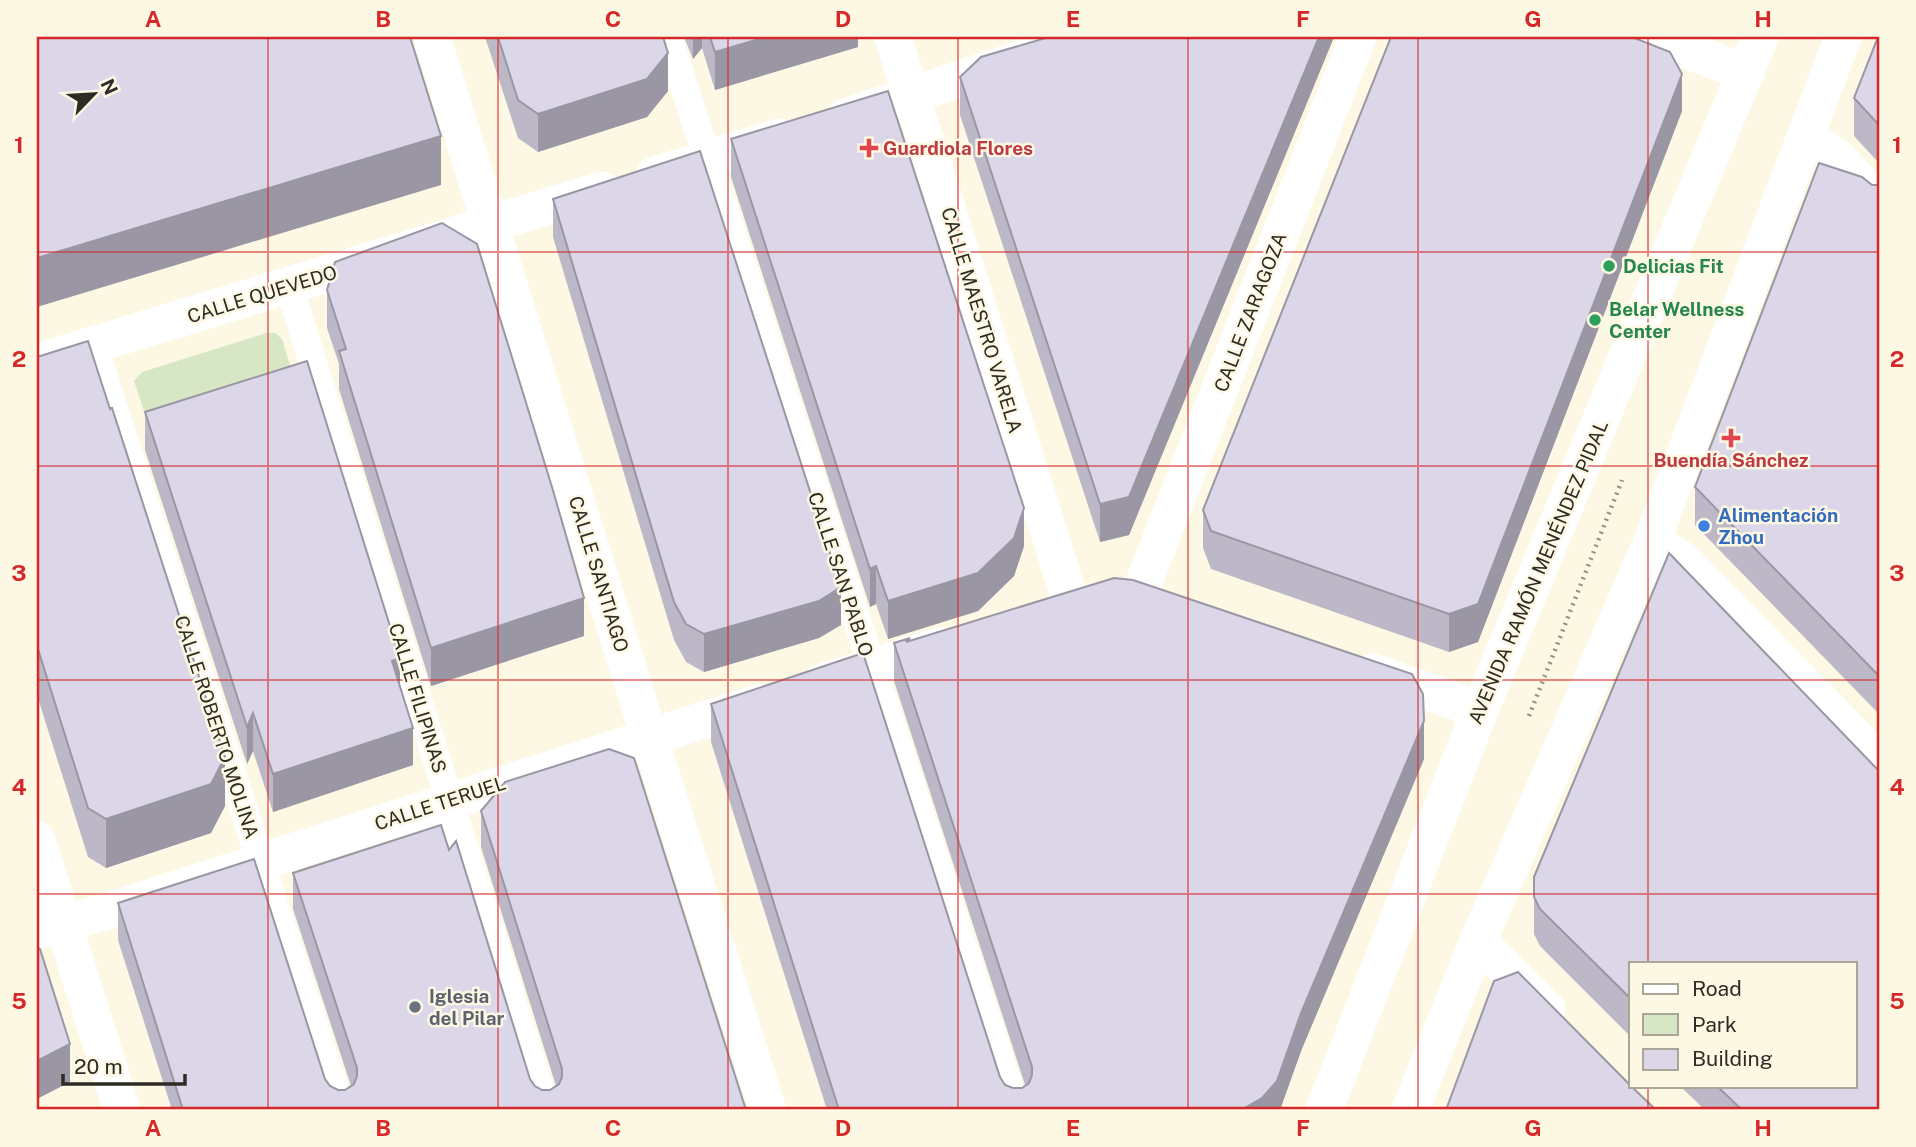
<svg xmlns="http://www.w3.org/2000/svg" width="1916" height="1147" viewBox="0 0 1916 1147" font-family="'Public Sans',sans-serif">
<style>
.green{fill:#d7e7c6}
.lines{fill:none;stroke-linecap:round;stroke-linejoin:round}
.path{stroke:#959285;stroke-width:4.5;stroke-dasharray:2 5;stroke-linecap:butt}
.pedestrian{stroke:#fff;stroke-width:28}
.minor{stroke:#fff;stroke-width:37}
.wall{fill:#bdb8c8}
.shaded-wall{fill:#9a96a3}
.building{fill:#dcd6e9;stroke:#9a96a3;stroke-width:2}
.grid{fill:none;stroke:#d62828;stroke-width:2;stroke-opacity:0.55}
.health-dot{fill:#e0444e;stroke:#fcf8e4;stroke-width:2.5}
.leisure-dot{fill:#2e9e5b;stroke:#fcf8e4;stroke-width:2.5}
.shop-dot{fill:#3f7fe0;stroke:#fcf8e4;stroke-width:2.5}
.worship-dot{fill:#6b7280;stroke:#fcf8e4;stroke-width:2.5}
.labels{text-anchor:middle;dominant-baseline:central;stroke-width:5;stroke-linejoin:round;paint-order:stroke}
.health-label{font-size:19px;font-weight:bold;fill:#be3a42;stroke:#fcf8e4;text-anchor:start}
.leisure-label{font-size:19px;font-weight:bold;fill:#27864d;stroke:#fcf8e4;text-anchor:start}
.street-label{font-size:19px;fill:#2d2b24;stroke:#fcf8e4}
.shop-label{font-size:19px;font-weight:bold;fill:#366cbe;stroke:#fcf8e4;text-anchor:start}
.worship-label{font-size:19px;font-weight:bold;fill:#5b616d;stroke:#fcf8e4;text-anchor:start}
.neatline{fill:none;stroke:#d62828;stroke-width:2.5}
.grid-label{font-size:23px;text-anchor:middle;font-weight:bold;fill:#d62828}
</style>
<rect width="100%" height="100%" fill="#fcf8e4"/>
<path class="green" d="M266 333H275L282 339 301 401 156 447 134 381 142 372Z"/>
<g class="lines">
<path class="path" d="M1529 716 1622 480"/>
<path class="pedestrian" d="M668 37 1016 1110
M289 286 546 1110
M93 344 341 1110"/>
<path class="minor" d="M432 37 649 736 768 1110
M893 37 1071 603
M1653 37 1746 73
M845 117 1087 37
M1807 135 1838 158 1879 203
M654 175 779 137
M37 362 602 190
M1652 541 1683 560 1879 761
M1142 587 1358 37
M1373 672 1480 710
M822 682 940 646
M37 840 122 1110
M37 931 111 910 760 702
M1478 941 1547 1009
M1324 1110 1480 710 1760 37
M1410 1110 1478 941 1652 541 1843 37"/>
</g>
<path class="wall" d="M485 37H663L668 91 647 117 538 152 518 138Z
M684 37H858V47L715 90 702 48 693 59Z
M1049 37H1334L1129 535 1100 542 960 115V77Z
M1879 37V163L1854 136V98Z
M1682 111 1478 642 1449 652 1211 569 1203 548V510Z
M731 139 1024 546 1014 576 978 611 888 639 876 604 870 607 731 177Z
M1872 185H1879V714L1695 525V487Z
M553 199 841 625 819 638 704 672 686 662 674 640 553 237Z
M327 290 584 636 431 686 339 389V364L327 328Z
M37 357 225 806 211 833 106 868 88 857 37 695Z
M145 412 400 686 413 765 273 812 253 751 247 764 145 450Z
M1669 553 1879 771V1110H1705L1680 1086H1855V963H1631V1037L1540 946 1534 934V877Z
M910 641 1424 759 1301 1051 1280 1110H827L711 742V704L1005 1085 1013 1088H1022L1025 1085 894 681V643Z
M481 811 746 1110H172L118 940V903L325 1079 330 1086 338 1090H345L351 1086 293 909V873L449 850 530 1079 535 1086 542 1090H550L556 1086 481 847Z"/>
<path class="shaded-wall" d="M693 37H702V48L693 59Z
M766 37H858V47L715 90V52Z
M1319 37H1334L1129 535 1100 542V504Z
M668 53V91L647 117 538 152V114Z
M1682 74V111L1478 642 1449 652V614Z
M441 136V185L37 307V258Z
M1024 508V546L1014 576 978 611 888 639V601Z
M876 566V604L870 607V569Z
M841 587V625L819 638 704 672V634Z
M584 598V636L431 686V648Z
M400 658V696L392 661Z
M253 713V751L247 764V727Z
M1424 721V759L1301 1051 1280 1110H1241L1301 1013Z
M413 728V765L273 812V774Z
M225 757V806L211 833 106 868V819Z
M70 1044V1082L37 1099V1061Z"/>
<path class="building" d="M37 37H410L441 136 37 258Z
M498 37H663L668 53 647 79 538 114 518 100Z
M710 37H766L715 52Z
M1049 37H1319L1129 497 1100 504 960 77 981 57Z
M1391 37H1632L1670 52 1682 74 1478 604 1449 614 1211 531 1203 510Z
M1878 37H1879V125L1854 98Z
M888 91 1024 508 1014 538 978 573 888 601 876 566 870 569 731 139Z
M700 151 841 587 819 601 704 634 686 624 674 602 553 199Z
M1819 163 1862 177 1872 185H1879V676L1695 487Z
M442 223 477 244 552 487 584 598 431 648 339 351 346 349 327 290 335 262Z
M88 341 110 409 112 408 225 757 211 784 106 819 88 808 37 646V357Z
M307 361 400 658 392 661 413 728 273 774 253 713 247 727 145 412Z
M1669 553 1879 771V1110H1742L1717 1086H1855V963H1631V999L1540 909 1534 897V877Z
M1114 578 1133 580 1412 674 1423 694 1424 721 1301 1013 1277 1081 1262 1098 1241 1110H839L711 704 863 653 1000 1077 1005 1085 1013 1088H1022L1029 1083 1032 1075V1067L894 643 910 638 906 642Z
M609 749 634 758 746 1110H183L118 903 254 859 325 1079 330 1086 338 1090H345L354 1084 357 1076V1068L293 873 441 825 449 850 456 841 530 1079 535 1086 542 1090H550L559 1084 562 1077V1069L481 811 505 782Z
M37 947 40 949 70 1044 37 1061Z
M1518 972 1631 1086 1656 1110H1446L1494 981Z"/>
<path class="grid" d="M268 37V1110M498 37V1110M728 37V1110M958 37V1110M1188 37V1110M1418 37V1110M1648 37V963M37 252H1879M37 466H1879M37 680H1879M37 894H1879M1648 1086V1110"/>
<g class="health-dot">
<path d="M865.5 137.5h7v7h7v7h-7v7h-7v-7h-7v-7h7z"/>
<path d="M1727.5 427.5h7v7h7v7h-7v7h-7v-7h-7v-7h7z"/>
</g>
<g class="leisure-dot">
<circle cx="1609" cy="266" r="7"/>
<circle cx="1595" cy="320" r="7"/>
</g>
<circle class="shop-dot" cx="1704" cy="526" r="7"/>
<circle class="worship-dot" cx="415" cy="1007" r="7"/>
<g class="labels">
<g class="health-label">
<text x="883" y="148">Guardiola Flores</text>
<text x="1731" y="460" text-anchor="middle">Buendía Sánchez</text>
</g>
<g class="leisure-label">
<text x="1623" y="266">Delicias Fit</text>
<text x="1609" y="309">Belar Wellness<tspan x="1609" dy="22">Center</tspan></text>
</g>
<g class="street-label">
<text transform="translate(262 294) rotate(-17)">CALLE QUEVEDO</text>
<text transform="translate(1250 312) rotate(-69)">CALLE ZARAGOZA</text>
<text transform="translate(982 320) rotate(73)">CALLE MAESTRO VARELA</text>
<text transform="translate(1538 572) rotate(-67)">AVENIDA RAMÓN MENÉNDEZ PIDAL</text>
<text transform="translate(599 574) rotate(73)">CALLE SANTIAGO</text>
<text transform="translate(841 574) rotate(72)">CALLE SAN PABLO</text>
<text transform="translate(418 698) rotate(73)">CALLE FILIPINAS</text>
<text transform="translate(217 727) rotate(72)">CALLE ROBERTO MOLINA</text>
<text transform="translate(440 803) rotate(-18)">CALLE TERUEL</text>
</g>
<g class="shop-label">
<text x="1718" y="515">Alimentación<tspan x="1718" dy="22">Zhou</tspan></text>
</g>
<g class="worship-label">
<text x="429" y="996">Iglesia<tspan x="429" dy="22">del Pilar</tspan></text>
</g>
</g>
<rect width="1916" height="1147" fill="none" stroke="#fcf8e4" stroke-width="77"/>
<rect x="1629" y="962" width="228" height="126" fill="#fcf8e4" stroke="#a9a697" stroke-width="2"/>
<rect x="1643" y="984" width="35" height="10" fill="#ffffff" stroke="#a9a697" stroke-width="2"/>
<text x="1692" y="996" font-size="21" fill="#2d2b24">Road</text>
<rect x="1643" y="1014" width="35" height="21" fill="#d7e7c6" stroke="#a9a697" stroke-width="2"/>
<text x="1692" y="1032" font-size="21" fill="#2d2b24">Park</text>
<rect x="1643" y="1049" width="35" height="21" fill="#dcd6e9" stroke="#a9a697" stroke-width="2"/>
<text x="1692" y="1066" font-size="21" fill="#2d2b24">Building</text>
<g transform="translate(94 94) rotate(65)" stroke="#fcf8e4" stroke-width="5" paint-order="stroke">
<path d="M0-5L12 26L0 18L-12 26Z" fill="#2d2b24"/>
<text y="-10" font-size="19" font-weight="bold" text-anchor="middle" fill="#2d2b24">N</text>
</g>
<path d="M63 1074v10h122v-10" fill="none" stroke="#2d2b24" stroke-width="3.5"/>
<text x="74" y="1074" font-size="21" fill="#2d2b24" stroke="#fcf8e4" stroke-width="5" paint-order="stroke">20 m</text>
<rect x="38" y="38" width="1840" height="1070" class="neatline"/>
<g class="grid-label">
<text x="153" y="27">A</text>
<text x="383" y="27">B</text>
<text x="613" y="27">C</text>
<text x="843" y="27">D</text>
<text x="1073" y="27">E</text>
<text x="1303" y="27">F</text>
<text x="1533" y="27">G</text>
<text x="1763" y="27">H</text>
<text x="19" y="153">1</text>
<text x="1897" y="153">1</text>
<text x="19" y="367">2</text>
<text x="1897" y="367">2</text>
<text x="19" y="581">3</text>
<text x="1897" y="581">3</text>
<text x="19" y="795">4</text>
<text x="1897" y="795">4</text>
<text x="19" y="1009">5</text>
<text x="1897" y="1009">5</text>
<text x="153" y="1136">A</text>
<text x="383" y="1136">B</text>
<text x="613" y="1136">C</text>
<text x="843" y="1136">D</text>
<text x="1073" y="1136">E</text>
<text x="1303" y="1136">F</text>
<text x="1533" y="1136">G</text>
<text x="1763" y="1136">H</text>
</g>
</svg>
